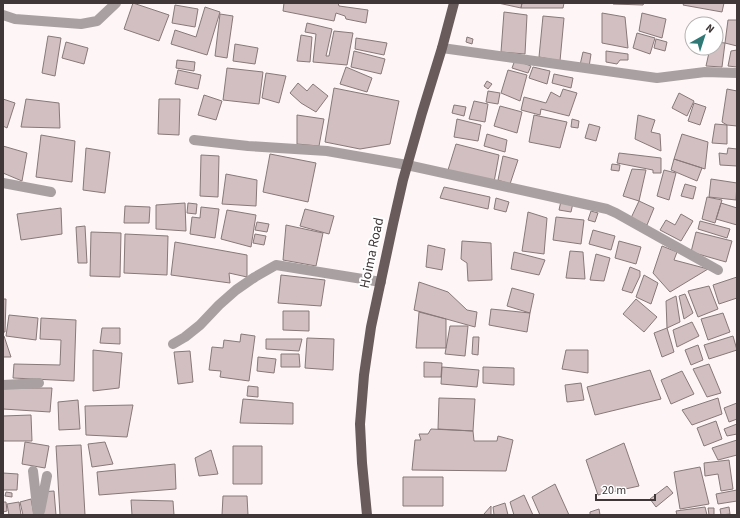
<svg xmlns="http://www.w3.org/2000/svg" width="740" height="518" viewBox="0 0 740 518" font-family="'Source Sans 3',sans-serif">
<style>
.building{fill:#d2bfc1;stroke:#897879}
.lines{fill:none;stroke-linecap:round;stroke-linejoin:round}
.minor{stroke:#a9a1a1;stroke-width:10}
.major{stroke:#695b5c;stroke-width:10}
.labels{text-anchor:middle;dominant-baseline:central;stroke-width:4;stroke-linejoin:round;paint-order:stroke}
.street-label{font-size:14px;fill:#3f3738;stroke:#fff}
</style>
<rect width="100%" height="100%" fill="#fdf5f6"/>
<path class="building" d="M133 3 169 15 159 41 124 29Z
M284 3H338L339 6 368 10 366 23 346 19 345 16 336 13 334 21 283 11Z
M498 3H522L521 8Z
M522 3H564L563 8H521Z
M613 3H644L643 5 613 4Z
M684 3H724L722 12 683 5Z
M175 5 198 9 195 27 172 23Z
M205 7 220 12 207 55 171 44 175 30 196 37Z
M504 12 527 15 525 54 501 52Z
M602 13 625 17 628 48 602 43Z
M642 13 666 19 662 38 639 31Z
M220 14 233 16 227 58 215 56Z
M543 16 564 18 560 61 539 57Z
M728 20H737V46L725 43Z
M307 23 332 29 326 56H329L334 31 353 33 347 65 313 62 316 34 305 32Z
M637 33 655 38 650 54 633 48Z
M301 35 312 37 310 62 297 61Z
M48 36 61 38 55 76 42 73Z
M467 37 473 39 472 44 466 42Z
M356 38 387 43 384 55 355 49Z
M656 39 667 42 665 51 654 48Z
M66 42 88 48 84 64 62 58Z
M716 42 725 43 722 67 706 66 710 48H716Z
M235 44 258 48 255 64 233 61Z
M737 50V67L728 66 731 51Z
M354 51 385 59 381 74 351 67Z
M606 51 628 54V60H620L617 64 606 62Z
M583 52 591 54 589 67 580 65Z
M177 60 195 62 194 71 176 68Z
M515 60 531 66 528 73 512 68Z
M346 67 372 78 367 92 340 84Z
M533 67 550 71 547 84 529 78Z
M227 68 263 72 259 104 223 100Z
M178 70 201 75 198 89 175 84Z
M508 70 527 75 520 101 501 93Z
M266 73 286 76 279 103 262 98Z
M554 74 573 78 571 88 552 83Z
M487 81 492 84 488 89 484 86Z
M298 83 307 91 313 84 328 96 316 112 301 103 290 93Z
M334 88 399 101 390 144 360 149 325 142Z
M563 89 577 93 569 116 541 109 540 115 521 110 524 97 546 103 551 92 560 97Z
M727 89 737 91V126L727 125 722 122Z
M488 91 500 93 498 104 486 102Z
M679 93 694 101 687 116 672 108Z
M204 95 222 101 216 120 198 115Z
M3 99 15 103 7 128 3 126Z
M26 99 59 103 60 128 21 127Z
M159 99H180L179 135 158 134Z
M474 101 488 104 485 122 469 119Z
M694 103 706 107 700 125 688 121Z
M454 105 466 107 464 116 452 113Z
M500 106 522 112 517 133 494 126Z
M297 115 324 119 319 146 297 144Z
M534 115 567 122 560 148 529 142Z
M638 115 655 120 651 132 660 134 661 151 635 139Z
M457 119 481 125 478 141 454 137Z
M572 119 579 121 578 128 571 127Z
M589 124 600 127 596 141 585 138Z
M715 124 727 125V144L712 143Z
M487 134 507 140 505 152 484 146Z
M682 134 708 142 705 169 674 159Z
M41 135 75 141 72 182 36 177Z
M456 144 499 155 494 182 448 170Z
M3 146 27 153 22 181 3 173Z
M86 148 110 152 105 193 83 190Z
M728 148 737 149V166L720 165 719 153 727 154Z
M619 153 661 158V173H653V170L617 163Z
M270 154 316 163 308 202 263 192Z
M201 155 219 156 218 197 200 196Z
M503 156 518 160 510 184 498 180Z
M674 159 702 168 697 181 671 170Z
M612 164 620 165 619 171 611 170Z
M632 169 646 170 639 201 623 196Z
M664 170 676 173 669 200 657 196Z
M226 174 257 180 256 206 222 204Z
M711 179 737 183 736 200 709 197Z
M685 184 696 187 693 199 681 196Z
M444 187 490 197 488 209 440 198Z
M707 197 722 200 715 223 702 219Z
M496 198 509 202 506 212 494 209Z
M561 201 573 203 571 212 559 210Z
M639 201 654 208 647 225 631 218Z
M185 203 186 231 156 229V205Z
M188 203 197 204 196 214 187 213Z
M721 203 737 208V225L716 219Z
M125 206 150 207 149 223H124Z
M201 207 219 209 215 238 190 234 192 217 200 218Z
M61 208 62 234 21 240 17 214Z
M305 209 334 216 329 234 300 226Z
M227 210 256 215 251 247 221 239Z
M591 211 598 213 595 222 588 220Z
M528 212 547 218 544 254 522 251Z
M681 214 693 221 681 241 660 230 666 220 675 225Z
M556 217 584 220 581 244 553 240Z
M700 221 730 229 727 238 698 229Z
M257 222 269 224 267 232 255 230Z
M286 225 323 233 316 266 283 260Z
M85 226 87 263H78L76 227Z
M593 230 615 236 611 250 589 244Z
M91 232 121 233 120 277 90 276Z
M696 232 732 241 726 262 691 252Z
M125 234 168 236 167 275 124 273Z
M255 234 266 236 264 245 253 243Z
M462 241 491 243 492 280 468 281 467 263 461 259Z
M619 241 641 247 636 264 615 258Z
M175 242 247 255V277L229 273 230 283 171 275Z
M428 245 445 249 442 270 426 267Z
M662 246 677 252 674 260 708 269 670 292 653 273Z
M570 251 583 252 585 279 566 278Z
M514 252 545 260 539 275 511 269Z
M596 254 610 258 604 281 590 280Z
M630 267 640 271V276L632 293 622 290Z
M281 275 325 280 321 306 278 303Z
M644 275 658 283 651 304 636 297Z
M737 277V298L719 304 713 285Z
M419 282 448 292 467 310 477 312 475 327 414 310Z
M709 286 718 309 698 317 688 291Z
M512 288 534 294 530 313 507 306Z
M685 294 693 313 684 319 679 296Z
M676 296 680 322 667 328 666 301Z
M3 299H6L5 332H3Z
M636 299 657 317 644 332 623 314Z
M491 309 530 313 527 332 489 325Z
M283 311H309V331L283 330Z
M419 312 446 319V348H416Z
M723 313 730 332 708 340 701 319Z
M9 315 38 318 36 340 6 336Z
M41 318 76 320 74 381 13 378 14 364 60 365 61 340 40 339Z
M692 322 699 336 677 347 673 330Z
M450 326H468L465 356 445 354Z
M102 328H120V344L100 343Z
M667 328 674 352 662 357 654 333Z
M241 334 255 336 249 381 220 377 221 371 209 370 212 347 223 348 224 340 240 342Z
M3 336H4L11 357H3Z
M733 336 737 350 709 359 704 345Z
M473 337H479L478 355 472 354Z
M307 338 334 339 333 370 305 368Z
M266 339H302L299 351 266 349Z
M698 345 703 360 691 365 685 350Z
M93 350 122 353 119 388 93 391Z
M566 350H588V373L562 369Z
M190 351 193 382 178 384 174 352Z
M281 354H299L300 367H281Z
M258 357 276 359 274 373 257 371Z
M424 362 442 363 441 377H424Z
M709 364 721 393 707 397 693 369Z
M442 367 479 370 477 387 441 384Z
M483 367 514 368V385L483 383Z
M650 370 661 399 595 415 587 387Z
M682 371 694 394 671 404 661 380Z
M581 383 584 400 567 402 565 385Z
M248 386 258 387V397L247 396Z
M3 388H52L50 412 3 409Z
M439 398 475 399 473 431 438 429Z
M718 398 722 414 692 425 682 410Z
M243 399 293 403V424L240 423Z
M78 400 80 429 59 430 58 402Z
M737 403V419L729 422 724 408Z
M133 405 127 437 86 435 85 406Z
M31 415 32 441H3V416Z
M716 421 722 439 704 446 697 428Z
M737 424V434L727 436 724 429Z
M431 429 473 431 474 441H497L498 436 513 440 506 471 412 470 415 440H421L419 434H428Z
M737 440V455L718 460 712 448Z
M25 442 49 446 45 468 22 464Z
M105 442 113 464 92 467 88 444Z
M624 443 639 486 598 495 586 460Z
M81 445 85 515H60L56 446Z
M233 446H262V484H233Z
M211 450 218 474 199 476 195 458Z
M729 460 733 489 721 491 718 474 705 476 704 463Z
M175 464 176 489 99 495 97 472Z
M700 467 709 504 680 509 674 472Z
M3 473 18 474 17 490H3Z
M403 477H443V506H403Z
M555 484 569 515H540L532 497Z
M667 486 673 493 656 507 650 499Z
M737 490V501L718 504 716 494Z
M54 491 56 515H41L40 492Z
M6 492 12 493V497L5 496Z
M524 495 533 515H514L510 502Z
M223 496H247L248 515H222Z
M31 499 34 515H23L20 502Z
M131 500 173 501 174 515H132Z
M3 502H6L7 511 3 512Z
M19 502 21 515H9L7 504Z
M505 503 508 515H494L493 507Z
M491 506V515H484V514Z
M705 507 707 515H677L676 511Z
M729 507 730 514 721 515 720 509Z
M708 508H714V515H709Z
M599 509 600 515H590V512Z"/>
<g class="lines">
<path class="minor" d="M3 15 15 19 81 24 97 21 116 3
M442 48 657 78 705 72 737 73
M194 140 248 146 327 151 407 165 607 209 616 213 718 270
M3 183 51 192
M173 344 185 337 200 325 219 305 236 290 255 277 276 265 381 282
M3 385 39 383
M33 471 38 515
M40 511 47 476"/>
<path class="major" d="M367 515 362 463 360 424 364 375 371 327 393 224 403 180 422 113 442 48 454 3"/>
</g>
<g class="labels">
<g class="street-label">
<text transform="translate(372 253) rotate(-78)">Hoima Road</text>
</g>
</g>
<rect width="740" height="518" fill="none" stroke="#3f3738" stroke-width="8"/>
<g transform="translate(704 36) rotate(39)"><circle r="19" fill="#ffffff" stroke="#b2afaf"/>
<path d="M0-3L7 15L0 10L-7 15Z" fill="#2f7876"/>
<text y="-6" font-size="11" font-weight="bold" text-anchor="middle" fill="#3f3738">N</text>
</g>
<path d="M596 494v6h59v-6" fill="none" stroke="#3f3738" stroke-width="2"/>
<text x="602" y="494" font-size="12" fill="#3f3738" stroke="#ffffff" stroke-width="3" paint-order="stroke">20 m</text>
</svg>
